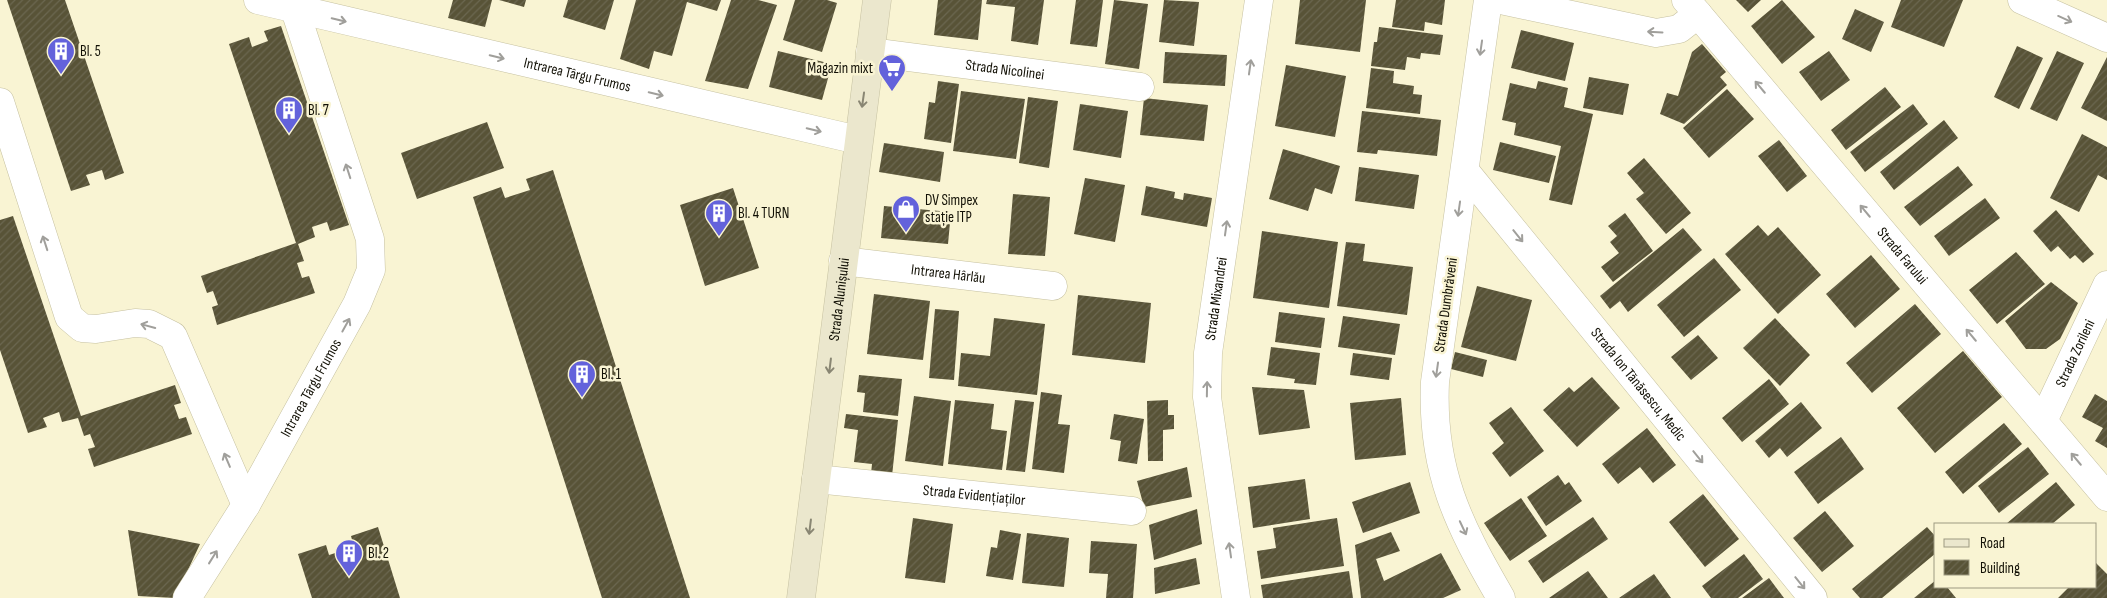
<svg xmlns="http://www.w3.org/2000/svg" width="2107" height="598" viewBox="0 0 2107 598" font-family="'Sofia Sans Condensed',sans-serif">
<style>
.building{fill:url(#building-hatch)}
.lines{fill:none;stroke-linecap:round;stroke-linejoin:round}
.street-casing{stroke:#c6c1a1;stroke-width:29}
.secondary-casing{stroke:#c6c1a1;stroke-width:29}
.street{stroke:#fff;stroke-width:28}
.secondary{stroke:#ebe7cd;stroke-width:28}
.oneway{stroke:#a09f9b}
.oneway2{stroke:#898673}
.labels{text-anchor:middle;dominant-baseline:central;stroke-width:5;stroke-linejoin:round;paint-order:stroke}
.poi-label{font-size:15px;fill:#121005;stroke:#f9f4d3;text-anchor:start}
.street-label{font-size:15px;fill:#121005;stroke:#f9f4d3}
</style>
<defs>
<pattern id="building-hatch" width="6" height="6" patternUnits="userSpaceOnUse" patternTransform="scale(1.25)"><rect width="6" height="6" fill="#585337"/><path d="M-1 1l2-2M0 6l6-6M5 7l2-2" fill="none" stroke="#6b6750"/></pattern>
</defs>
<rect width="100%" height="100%" fill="#f9f4d3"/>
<path class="building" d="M7 0H65L124 173 105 180 102 170 86 175 90 185 71 191Z
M453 0H492L485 27 448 18Z
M499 0H526L524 7Z
M568 0H614L605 30 563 17Z
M636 0H721L717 11 687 2 672 56 654 51 649 69 620 59Z
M731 0H758L777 5 748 89 705 81Z
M795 0H827L837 3 822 52 783 40Z
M938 0H982L978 40 934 35Z
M987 0H1044L1038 45 1011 41 1015 7 986 4Z
M1076 0H1103L1097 47 1070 44Z
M1114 0 1148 4 1139 69 1105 64Z
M1164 0 1199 2 1194 46 1159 42Z
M1300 0H1366L1360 52 1295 44Z
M1396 0H1445L1442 25 1425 22 1424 31 1392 27Z
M1736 0H1761L1748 12Z
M1782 0 1815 37 1782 64 1751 26Z
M1901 0H1963L1944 47 1891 27Z
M1855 9 1884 22 1871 52 1842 39Z
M281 26 349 225 330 231 327 222 312 227 315 237 298 244 304 261 297 263 302 278 309 276 315 293 217 325 212 307 218 305 213 291 207 293 201 276 296 243 229 44 249 37 252 47 268 41 264 31Z
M1379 27 1443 35 1440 55 1421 53 1420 59 1407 57 1405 70 1371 66 1374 42H1377Z
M1521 30 1574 43 1565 81 1511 68Z
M1702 44 1726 72 1720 77 1727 85 1684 124 1660 114 1667 93 1678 96 1692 52Z
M2017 46 2043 58 2019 109 1994 97Z
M778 51 832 64 822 100 769 87Z
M1829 51 1850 80 1821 101 1799 72Z
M2057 51 2084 63 2057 121 2030 109Z
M1165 52 1227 55 1225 86 1163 83Z
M2107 57V121L2081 108Z
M1286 65 1346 76 1335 137 1275 126Z
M1371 68 1394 71 1393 83 1414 86 1413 94 1422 95 1420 114 1366 108Z
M1589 77 1629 84 1623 115 1583 108Z
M938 81 959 84 951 143 924 139 929 102 935 103Z
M1538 81 1568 88 1564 107 1593 114 1572 205 1549 200 1561 146 1514 135 1516 123 1502 120 1510 83 1536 89Z
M1885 87 1901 107 1846 150 1831 130Z
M1727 89 1754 119 1709 158 1683 128Z
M961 91 1025 99 1016 159 953 151Z
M1028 97 1058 101 1049 168 1019 163Z
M1144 98 1208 105 1204 141 1140 135Z
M1080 104 1128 111 1121 158 1073 150Z
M1913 104 1928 124 1865 172 1850 152Z
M1362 111 1441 120 1437 156 1378 150 1377 154 1357 152Z
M1944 120 1958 138 1894 190 1880 172Z
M487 122 504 168 417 199 401 153Z
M2082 134 2107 147V180L2098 175 2079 212 2050 198Z
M1779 140 1807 176 1787 192 1758 156Z
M1500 142 1556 156 1549 183 1493 170Z
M884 143 944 152 940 182 879 172Z
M1283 149 1340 166 1332 194 1315 188 1308 211 1269 199Z
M1644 158 1691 213 1666 234 1636 199 1644 193 1627 173Z
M1958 166 1973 185 1920 226 1904 207Z
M1359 167 1419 175 1414 209 1355 201Z
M553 170 690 598H602L473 197 501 187 505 198 530 190 526 179Z
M1085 178 1125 185 1115 242 1074 234Z
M1146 186 1175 192 1174 198 1183 200 1184 193 1212 198 1207 227 1141 215Z
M733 188 759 268 705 286 680 205Z
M1013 194 1050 197 1045 256 1008 254Z
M1985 198 2000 218 1949 256 1934 236Z
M884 206 951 212 948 244 881 238Z
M2056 210 2094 254 2083 263 2075 255 2070 259 2058 246 2051 252 2033 231Z
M1625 213 1653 251 1613 282 1601 267 1619 253 1610 242 1617 236 1608 226Z
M13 216 81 416 175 385 181 403 174 405 179 419 186 417 192 434 94 467 88 449 95 447 90 434 84 436 78 418 62 422 59 412 43 418 47 427 28 433 0 350V220Z
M1758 225 1768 236 1778 227 1821 275 1778 314 1725 254Z
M1683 228 1702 250 1628 312 1620 301 1610 309 1600 296Z
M1262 231 1338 242 1329 308 1253 298Z
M1346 242 1365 244 1363 261 1413 267 1407 315 1337 306Z
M2016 252 2045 284 1997 324 1969 290Z
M1871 255 1900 289 1855 328 1826 294Z
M1714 258 1741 290 1684 337 1657 305Z
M2051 282 2078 303 2060 339 2046 349H2026L2005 321Z
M1477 286 1532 300 1516 361 1461 347Z
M874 294 930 301 923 360 867 354Z
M1078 295 1151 303 1145 363 1072 355Z
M1915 304 1941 334 1872 393 1846 363Z
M935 309 959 311 954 380 929 378Z
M1279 312 1325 318 1321 348 1275 342Z
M1343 316 1400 324 1395 355 1338 347Z
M994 318 1045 324 1037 395 958 386 961 353 990 356Z
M1775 318 1810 355 1780 386 1743 348Z
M1698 335 1718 358 1691 380 1671 357Z
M1271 347 1320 353 1316 385 1294 383 1295 379 1267 375Z
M1963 351 2002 397 1935 453 1897 408Z
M1455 352 1487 360 1483 377 1451 369Z
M1353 353 1392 358 1389 380 1350 375Z
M859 375 902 379 898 416 863 412 865 393 857 392Z
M1592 377 1620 408 1577 447 1543 410 1569 387 1574 392Z
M1769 379 1789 404 1742 442 1722 418Z
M1252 387 1304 390 1310 428 1259 435Z
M1041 392 1062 395 1058 424 1070 425 1064 473 1032 469Z
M2095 394 2107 401V448L2095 441 2103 428 2082 417Z
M914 396 951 401 943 466 905 461Z
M1401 398 1406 455 1355 460 1350 403Z
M955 400 994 404 991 429 1007 431 1002 470 948 464Z
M1015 400 1034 402 1025 472 1006 470Z
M1168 400V415H1174V429L1163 430V461H1148L1147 401Z
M1801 402 1822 428 1787 457 1780 448 1769 458 1755 441Z
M1511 407 1544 451 1510 477 1492 453 1504 443 1489 423Z
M846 414 898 420 892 476 871 474 872 464 854 462 858 430 844 428Z
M1114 414 1144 419 1137 464 1118 461 1121 441 1110 439Z
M2004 423 2022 444 1963 494 1945 472Z
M1647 428 1676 465 1653 483 1640 467 1618 484 1602 464Z
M1841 437 1864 469 1818 504 1794 472Z
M2028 447 2049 474 1999 513 1978 486Z
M1187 467 1192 497 1144 507 1137 481Z
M1558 475 1565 485 1569 482 1582 501 1546 526 1527 497Z
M1305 479 1310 519 1253 528 1248 487Z
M1410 482 1420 513 1363 533 1352 502Z
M2056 482 2075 505 2052 524H2006Z
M1703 494 1739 539 1705 567 1669 522Z
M1521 498 1547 536 1510 561 1484 523Z
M1197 509 1202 544 1154 560 1149 525Z
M1825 511 1854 546 1822 572 1793 538Z
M1593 517 1608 539 1543 583 1528 561Z
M913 518 953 524 945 583 905 578Z
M1337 518 1344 566 1261 579 1257 551 1276 548 1273 528Z
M378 527 400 598H312L298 554 326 545 329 555 354 547 351 536Z
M1927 527 1936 537V553L1882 598H1860L1852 589Z
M128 530 200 544 175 598 138 596Z
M1000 530 1021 534 1013 580 986 576 991 547 997 548Z
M1391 532 1400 551 1376 559 1384 581 1441 553 1461 590 1443 598H1361L1355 545Z
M1027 533 1069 538 1064 587 1022 583Z
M1091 541 1137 544 1133 598H1106L1108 574 1089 573Z
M1744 554 1763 579 1738 598H1711L1702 586Z
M1196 558 1200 584 1155 594 1154 568Z
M2096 563 2107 574V598H2058L2069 587H2096Z
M1349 571 1353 598H1263L1261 585Z
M1588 571 1608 598H1549Z
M1654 574 1671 598H1619Z
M1769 578 1784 598H1742Z
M1936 580V587H1947L1956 598H1914Z"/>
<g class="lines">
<g class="street-casing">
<g id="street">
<path id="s1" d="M258 0 858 140"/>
<path d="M1488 0 1435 382C1431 470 1458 524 1501 598"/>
<path d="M1501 0 1656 33 1679 29 1698 14"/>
<path id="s2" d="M1686 0 2107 497"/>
<path d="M2022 0 2107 38"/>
<path id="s3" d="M870 52 1140 87"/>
<path d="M0 102 69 317 82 328 96 329 135 323 149 324 173 336 246 505"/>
<path id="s4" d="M1465 171 1813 598"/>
<path id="s5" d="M843 261 1053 286"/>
<path id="s6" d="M2043 421 2107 285"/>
<path id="s7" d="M816 479 1132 511"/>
<path id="s8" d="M187 598 246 505 357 304 371 270 370 239 295 10"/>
<path id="s9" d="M1236 598 1207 397 1208 353 1259 0"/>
</g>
</g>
<g class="secondary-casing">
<g id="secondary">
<path id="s10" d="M801 598 877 0"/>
</g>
</g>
<use href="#street" class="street"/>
<use href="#secondary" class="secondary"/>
</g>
<defs><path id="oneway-shaft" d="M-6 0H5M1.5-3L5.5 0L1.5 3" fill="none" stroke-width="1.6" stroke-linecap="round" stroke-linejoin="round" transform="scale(1.25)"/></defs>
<g class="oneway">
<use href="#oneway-shaft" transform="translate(2065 19) rotate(24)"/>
<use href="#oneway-shaft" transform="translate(339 20) rotate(13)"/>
<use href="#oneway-shaft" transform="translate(1655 32) rotate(-177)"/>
<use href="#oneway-shaft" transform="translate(1481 48) rotate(98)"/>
<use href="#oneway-shaft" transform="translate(497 57) rotate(13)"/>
<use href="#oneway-shaft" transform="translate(1250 67) rotate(-82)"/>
<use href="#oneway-shaft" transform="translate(1760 87) rotate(-130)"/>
<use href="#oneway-shaft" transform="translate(656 94) rotate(13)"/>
<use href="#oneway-shaft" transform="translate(814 130) rotate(13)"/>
<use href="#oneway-shaft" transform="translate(348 171) rotate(-108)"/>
<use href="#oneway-shaft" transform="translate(1459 209) rotate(98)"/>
<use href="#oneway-shaft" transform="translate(1865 211) rotate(-130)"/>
<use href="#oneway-shaft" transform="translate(1226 228) rotate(-82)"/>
<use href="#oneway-shaft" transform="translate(1518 236) rotate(51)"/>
<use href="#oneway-shaft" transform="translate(45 243) rotate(-108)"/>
<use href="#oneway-shaft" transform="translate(346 325) rotate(-61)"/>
<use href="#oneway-shaft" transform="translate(148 326) rotate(-165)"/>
<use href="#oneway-shaft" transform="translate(1971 335) rotate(-130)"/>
<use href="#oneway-shaft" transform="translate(1437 370) rotate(98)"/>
<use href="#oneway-shaft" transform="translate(1207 389) rotate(-89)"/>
<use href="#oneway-shaft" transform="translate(1698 457) rotate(51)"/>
<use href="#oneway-shaft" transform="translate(2076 459) rotate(-130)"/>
<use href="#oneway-shaft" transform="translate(227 460) rotate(-113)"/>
<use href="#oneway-shaft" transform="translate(1463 528) rotate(65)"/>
<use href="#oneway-shaft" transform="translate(1230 550) rotate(-98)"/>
<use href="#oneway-shaft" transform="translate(213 557) rotate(-58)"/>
<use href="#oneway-shaft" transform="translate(1800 583) rotate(51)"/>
</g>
<g class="oneway2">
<use href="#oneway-shaft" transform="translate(863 100) rotate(98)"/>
<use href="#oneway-shaft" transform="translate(830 366) rotate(97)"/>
<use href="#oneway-shaft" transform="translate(810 527) rotate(97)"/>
</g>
<defs>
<g id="building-pin" transform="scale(1.4375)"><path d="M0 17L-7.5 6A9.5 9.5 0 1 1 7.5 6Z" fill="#6362db" stroke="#f9f4d3"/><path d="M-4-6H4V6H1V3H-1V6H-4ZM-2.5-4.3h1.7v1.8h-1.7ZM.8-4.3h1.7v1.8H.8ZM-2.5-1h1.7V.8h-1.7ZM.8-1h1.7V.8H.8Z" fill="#fff"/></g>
<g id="supermarket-pin" transform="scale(1.4375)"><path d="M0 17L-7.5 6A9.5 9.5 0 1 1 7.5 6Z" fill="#6362db" stroke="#f9f4d3"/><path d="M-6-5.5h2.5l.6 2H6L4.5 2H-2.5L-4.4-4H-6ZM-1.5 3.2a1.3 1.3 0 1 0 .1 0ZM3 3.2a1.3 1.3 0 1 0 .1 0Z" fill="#fff"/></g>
<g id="shop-pin" transform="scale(1.4375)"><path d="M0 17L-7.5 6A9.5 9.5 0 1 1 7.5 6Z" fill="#6362db" stroke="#f9f4d3"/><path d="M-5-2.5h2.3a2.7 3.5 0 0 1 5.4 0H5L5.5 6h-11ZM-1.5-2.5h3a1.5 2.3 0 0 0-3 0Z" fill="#fff"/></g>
</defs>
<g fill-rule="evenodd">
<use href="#building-pin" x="61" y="51"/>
<use href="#supermarket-pin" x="892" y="68"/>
<use href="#building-pin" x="289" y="110"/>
<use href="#shop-pin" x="906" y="209"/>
<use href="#building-pin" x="719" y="213"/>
<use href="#building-pin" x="582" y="374"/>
<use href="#building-pin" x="349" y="553"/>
</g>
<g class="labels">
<g class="poi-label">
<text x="80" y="51">Bl. 5</text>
<text x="873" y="68" text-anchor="end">Magazin mixt</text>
<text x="308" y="110">Bl. 7</text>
<text x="925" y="200">DV Simpex<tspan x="925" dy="17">stație ITP</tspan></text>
<text x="738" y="213">Bl. 4 TURN</text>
<text x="601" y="374">Bl. 1</text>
<text x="368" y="553">Bl. 2</text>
</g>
<g class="street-label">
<text stroke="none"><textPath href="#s3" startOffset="136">Strada Nicolinei</textPath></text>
<text stroke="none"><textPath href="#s1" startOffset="328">Intrarea Târgu Frumos</textPath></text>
<text stroke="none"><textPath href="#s2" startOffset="335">Strada Farului</textPath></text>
<text stroke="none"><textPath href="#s5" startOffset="106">Intrarea Hârlău</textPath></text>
<text stroke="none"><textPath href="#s10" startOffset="301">Strada Alunișului</textPath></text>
<text stroke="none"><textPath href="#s9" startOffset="302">Strada Mixandrei</textPath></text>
<text transform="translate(1446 305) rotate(-82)">Strada Dumbrăveni</text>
<text stroke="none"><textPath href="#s6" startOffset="75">Strada Zorileni</textPath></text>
<text stroke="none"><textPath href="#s4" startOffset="275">Strada Ion Tănăsescu, Medic</textPath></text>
<text stroke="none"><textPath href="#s8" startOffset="244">Intrarea Târgu Frumos</textPath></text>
<text stroke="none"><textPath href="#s7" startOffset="159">Strada Evidențiaților</textPath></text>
</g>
</g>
<rect x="1934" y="523" width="162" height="65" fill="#f9f4d3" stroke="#9d9981"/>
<rect x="1944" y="539" width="25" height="8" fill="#ebe7cd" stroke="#9d9981"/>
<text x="1980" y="548" font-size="15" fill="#121005">Road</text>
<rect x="1944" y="560" width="25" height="15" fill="url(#building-hatch)" stroke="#9d9981"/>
<text x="1980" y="573" font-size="15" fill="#121005">Building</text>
</svg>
